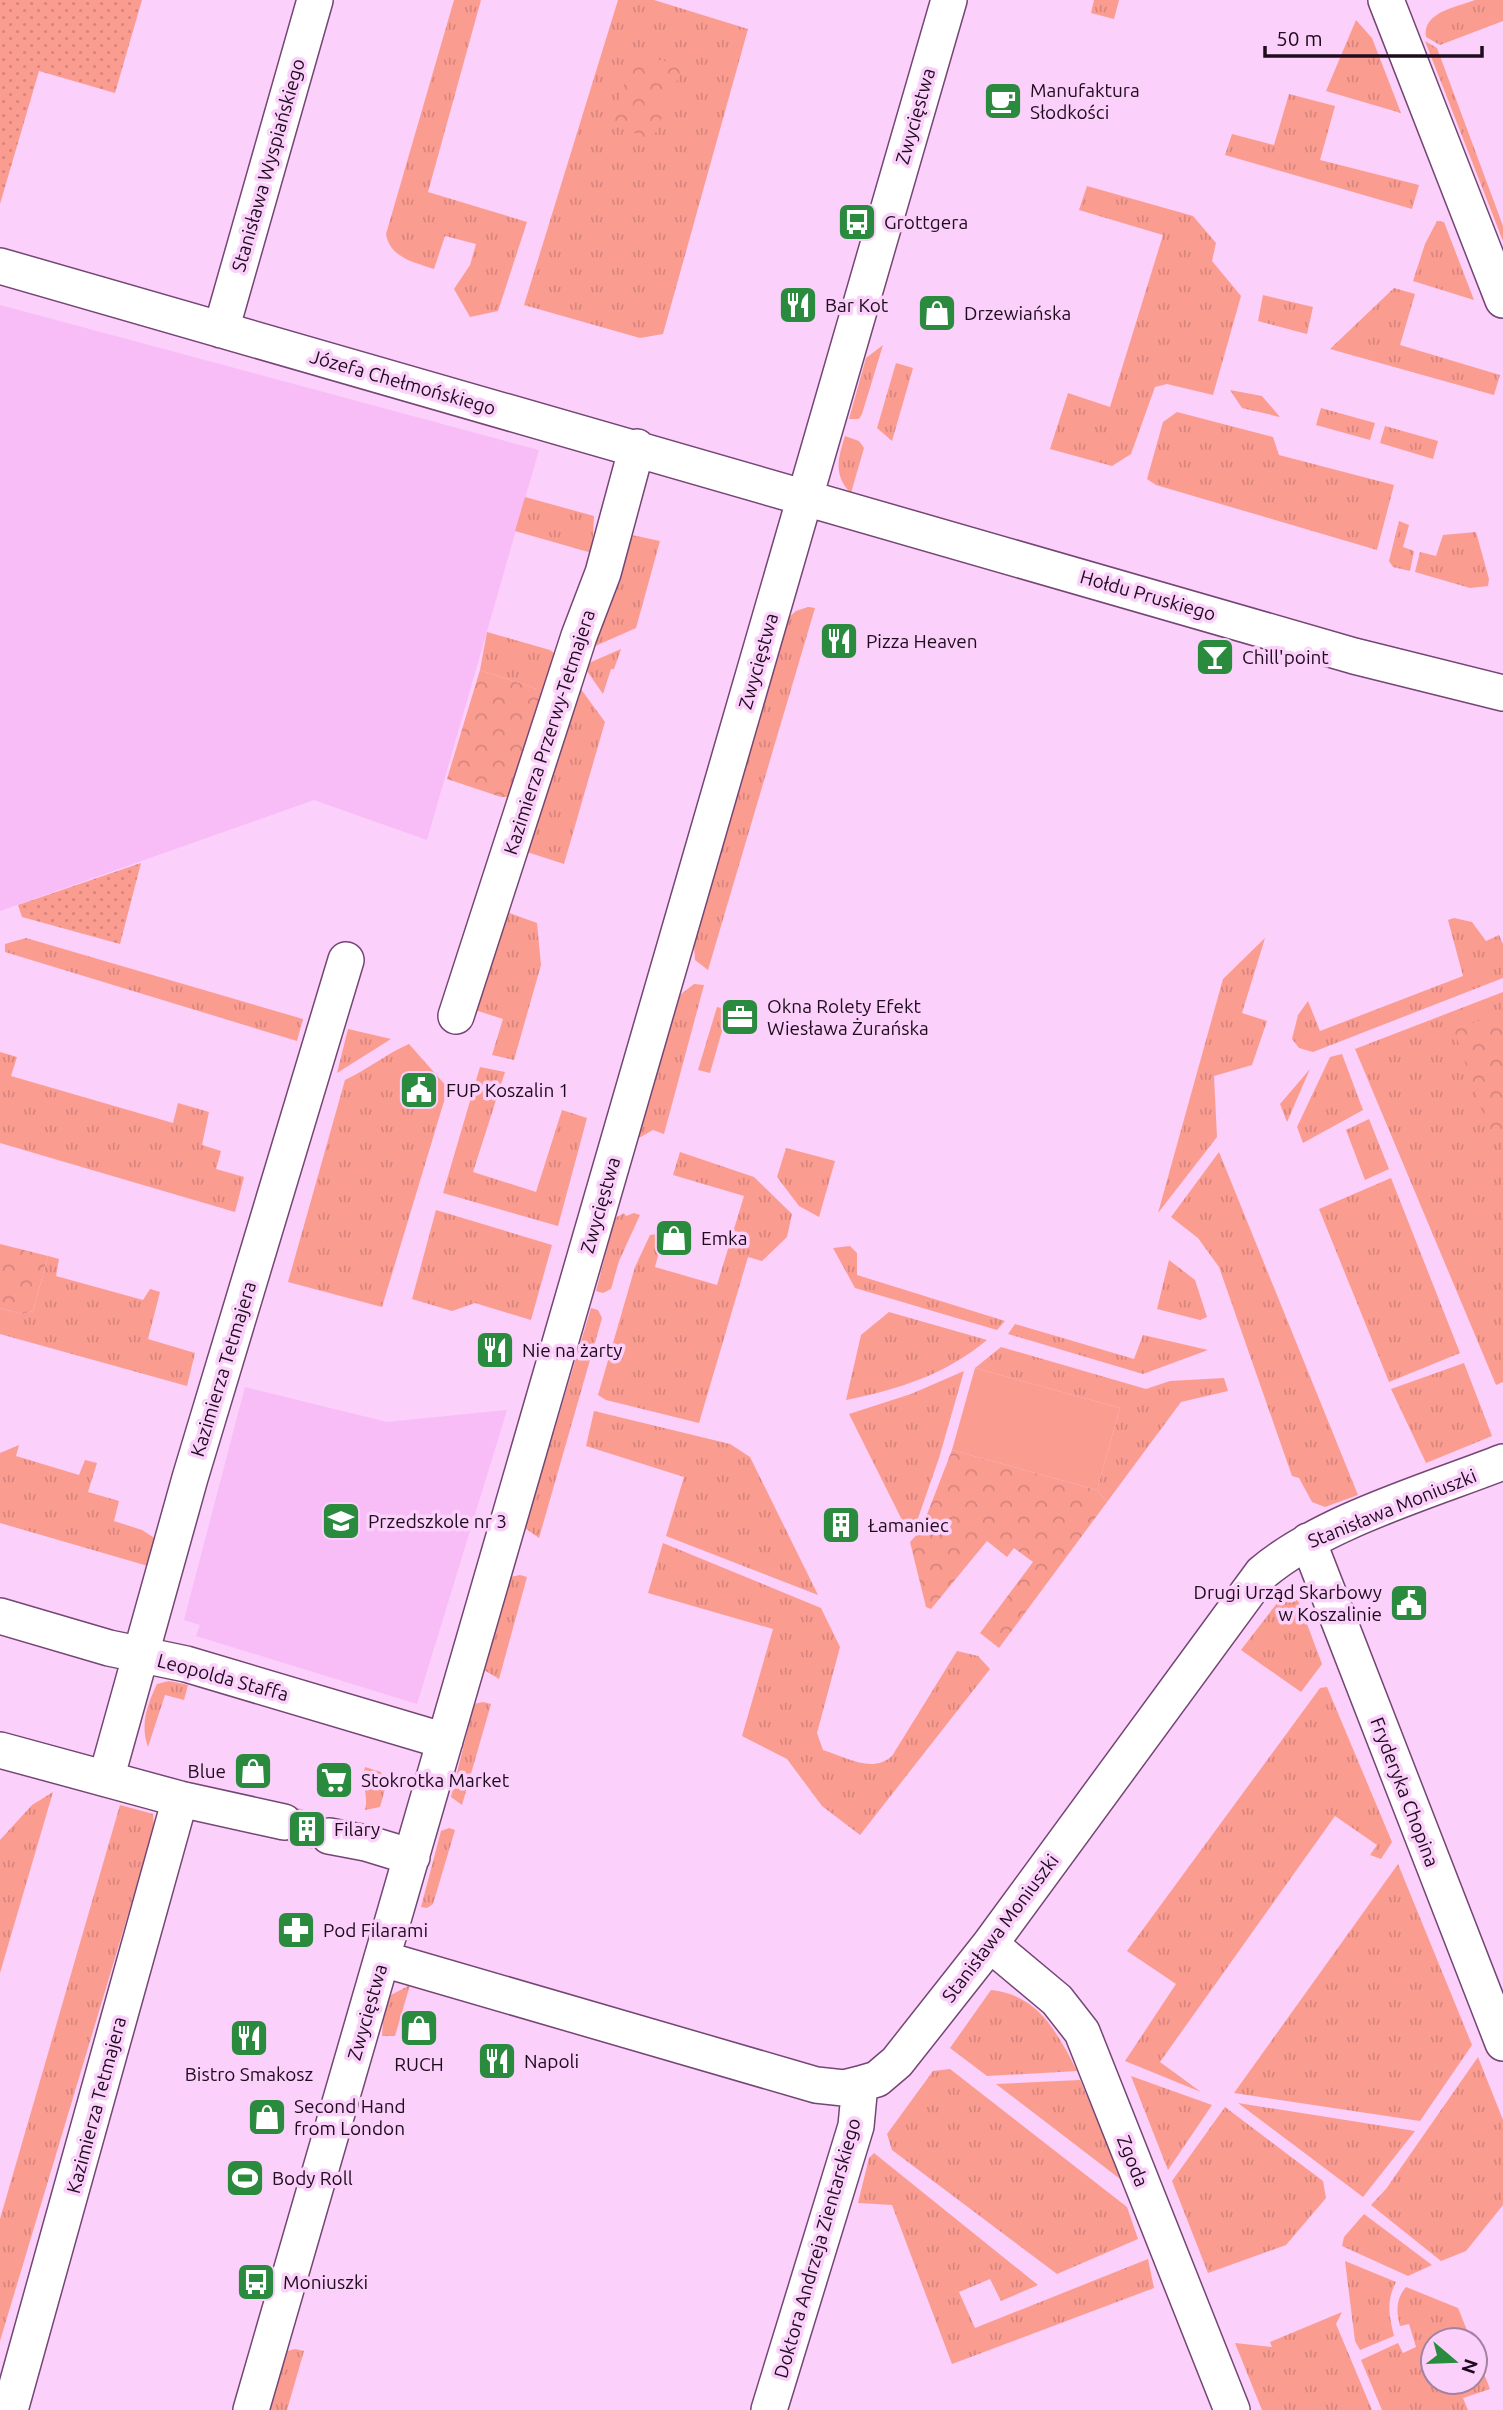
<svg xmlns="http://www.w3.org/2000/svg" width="1503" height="2410" viewBox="0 0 1503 2410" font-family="Ubuntu,sans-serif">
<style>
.built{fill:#f8bdf7}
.grass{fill:url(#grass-tufts)}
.park{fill:url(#park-crowns)}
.garden{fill:url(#garden-dots)}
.pitch{fill:#fb9c91}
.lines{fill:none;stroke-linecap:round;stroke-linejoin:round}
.minor-tunnel{stroke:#dab3d9;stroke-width:35;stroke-dasharray:35 18;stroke-linecap:butt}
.minor-casing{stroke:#744674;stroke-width:38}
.minor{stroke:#fff;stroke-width:35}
.labels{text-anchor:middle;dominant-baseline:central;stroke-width:7;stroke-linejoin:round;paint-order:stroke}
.poi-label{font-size:19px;fill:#1e0c1e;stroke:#fbd0fa;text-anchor:start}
.street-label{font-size:19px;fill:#1e0c1e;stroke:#fbd0fa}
</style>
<defs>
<pattern id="grass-tufts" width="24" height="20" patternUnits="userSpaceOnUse" patternTransform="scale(1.75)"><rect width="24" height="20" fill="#fb9c91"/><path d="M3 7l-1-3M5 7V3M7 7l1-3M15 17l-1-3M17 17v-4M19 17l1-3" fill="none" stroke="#d7857d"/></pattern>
<pattern id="park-crowns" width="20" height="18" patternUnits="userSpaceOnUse" patternTransform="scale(1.75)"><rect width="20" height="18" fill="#fb9c91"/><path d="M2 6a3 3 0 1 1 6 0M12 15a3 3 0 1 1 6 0" fill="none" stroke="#d7857d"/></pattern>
<pattern id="garden-dots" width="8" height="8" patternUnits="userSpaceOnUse" patternTransform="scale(1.75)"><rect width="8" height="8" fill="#fb9c91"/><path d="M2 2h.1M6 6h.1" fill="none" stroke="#d7857d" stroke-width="1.8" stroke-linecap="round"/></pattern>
</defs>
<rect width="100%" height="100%" fill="#fbd0fa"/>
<path class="built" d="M0 305 539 450 427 840 314 800 0 911Z
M245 1387 387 1422 507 1410 417 1704 196 1636 200 1625 184 1620Z"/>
<path class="grass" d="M454 0H481L428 192 527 222 498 311 470 317 454 289 470 265 476 244 445 236 434 269C414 262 390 258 386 234Z
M618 0H654L748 29 663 334 640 338 524 305Z
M1094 0H1119L1114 19 1091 13Z
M1475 0H1503V21L1440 45 1426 37C1422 12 1457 7 1475 0Z
M1356 20 1372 38 1401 113 1326 91Z
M1425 41 1437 48 1503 226V241Z
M1289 94 1335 106 1320 160 1419 185 1412 209 1225 155 1232 134 1274 145Z
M1087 186 1193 216 1216 243 1212 261 1241 296 1213 395 1167 384 1155 387 1131 454 1112 466 1050 449 1068 393 1110 407 1163 235 1079 210Z
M1437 221 1444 222 1474 300 1413 281 1425 244Z
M1394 288 1415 294 1400 345 1500 375 1494 395 1330 349Z
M1263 295 1313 307 1307 334 1258 321Z
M883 345 862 414 859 419H849L866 358Z
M896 363 913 368 892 441 877 428Z
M1230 390 1262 396 1280 417 1242 408Z
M1321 408 1375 423 1370 440 1316 425Z
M1177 412 1273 437 1279 455 1394 485 1377 550 1156 485 1147 479 1163 422Z
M1385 426 1438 441 1433 459 1380 443Z
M845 436 859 441 864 448 851 493C833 476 838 458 845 436Z
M525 497 594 516 592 553 515 531Z
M1399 521 1409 525 1403 547 1414 551 1410 571 1393 567 1389 561Z
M1476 532 1489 579 1488 586 1470 588 1415 572 1420 552 1436 556 1443 535Z
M627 534 660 541 636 628 584 651Z
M808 607 815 608 708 970 695 960 694 945 788 618 796 611Z
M487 632 550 650 560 658 549 693 480 670Z
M621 649 614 669H611L603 694 587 671 589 663Z
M572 677 605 722 564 864 527 852Z
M504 911 537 923 541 965 514 1060 492 1055 503 1019 475 1010Z
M1454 918 1472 922 1486 941 1499 935 1503 944V978L1313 1052 1299 1048 1292 1039 1298 1015 1308 1001 1320 1031 1463 976 1448 920Z
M26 938 303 1019 297 1041 5 952V944Z
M1265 938 1242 1013 1267 1021 1252 1065 1214 1076 1217 1137 1158 1213 1223 979Z
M694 984 704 985 664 1134 653 1130 637 1139 680 995Z
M1503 992V1382L1496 1385 1355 1049Z
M717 1007 728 1010 710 1073 698 1070Z
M348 1029 391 1039 337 1073Z
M409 1044 448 1088 382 1307 288 1282 345 1080C368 1069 386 1054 409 1044Z
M0 1052 17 1057 11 1076 173 1123 178 1103 209 1112 202 1145 221 1151 216 1169 244 1177 235 1212 0 1143Z
M1342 1054 1363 1110 1303 1143 1297 1127 1330 1057Z
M480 1067 505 1072 473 1172 536 1192 562 1110 587 1118 558 1226 443 1193Z
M1310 1069 1287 1122 1280 1104Z
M1369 1119 1389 1169 1365 1180 1346 1130Z
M786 1148 835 1161 819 1217 799 1206 777 1177Z
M680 1152 754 1177 792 1214 787 1237 762 1261 748 1257 699 1423 606 1400 598 1395 635 1267 650 1235 664 1233 655 1267 717 1285 744 1196 673 1175Z
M1219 1152 1358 1495 1325 1507 1312 1502 1299 1478 1292 1476 1219 1267 1198 1238 1171 1217Z
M1391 1178 1460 1353 1389 1382 1319 1209Z
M436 1210 552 1245 531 1320 475 1303 452 1311 412 1299Z
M624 1213 626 1216 634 1213 640 1215 619 1261 611 1289 603 1293 596 1291 615 1218Z
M850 1246 857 1253V1275L1005 1321 997 1330 855 1288 833 1248Z
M48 1256 59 1259 56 1276 143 1300 150 1289 160 1292 148 1339 195 1353 187 1386 0 1334V1308L22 1314 33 1311Z
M1169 1260 1195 1280 1207 1317 1200 1320 1157 1309Z
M591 1308 598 1310 602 1318 539 1538 525 1528Z
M889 1312 987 1340C945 1375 899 1389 846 1400L861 1335Z
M1015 1324 1134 1359 1143 1335 1208 1350 1143 1374 1008 1334Z
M1001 1347 1146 1389 1170 1381 1224 1378 1228 1391 1181 1402 1107 1502 1097 1490 1120 1408 975 1368Z
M1464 1363 1492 1436 1426 1463 1391 1389Z
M964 1371 939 1458 916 1524 907 1530 849 1414 911 1394Z
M594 1411 730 1444 750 1457 818 1595 666 1536 684 1477 586 1446Z
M19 1445 16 1456 79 1475 85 1460 97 1463 88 1492 119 1501 114 1521 142 1530 156 1539 148 1566 0 1523V1453Z
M663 1543 821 1608 840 1647 817 1733 823 1750C846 1757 872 1774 892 1756L957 1651 978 1656 990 1669 860 1835 822 1806 787 1759 742 1736 773 1629 648 1593Z
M520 1575 527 1577 499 1679 484 1670 510 1577Z
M1281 1598 1298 1600 1322 1664 1301 1692 1241 1650Z
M169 1681 188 1685 184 1700 165 1695 148 1747C140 1725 147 1705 157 1684Z
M1327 1687 1392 1842 1381 1859 1370 1855 1377 1845 1335 1816 1160 2062 1201 2092 1125 2061 1176 1984 1127 1951 1320 1688Z
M483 1702 491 1704 462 1805 451 1797 474 1704Z
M365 1767 381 1772 385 1789 380 1807 365 1810C369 1793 360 1783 365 1767Z
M53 1792 0 1973V1840L32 1805Z
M120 1805 153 1814 154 1828 0 2341V2219Z
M449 1828 455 1830 433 1904 427 1908 421 1907 441 1831Z
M1398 1864 1472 2045 1420 2121 1234 2093Z
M410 1985 395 2036H382L383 2020 391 1995Z
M991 1990C1038 1995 1057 2032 1077 2071L987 2076 950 2048Z
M1478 2057 1503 2120V2205L1466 2251 1441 2261 1371 2205 1386 2189Z
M950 2069 1127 2207 1138 2239 1057 2274 892 2150 887 2134 933 2071Z
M1131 2076 1212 2105 1168 2170Z
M1080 2080 1124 2182 996 2084Z
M1238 2103 1415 2131 1363 2197Z
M1225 2107 1323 2181 1326 2198 1286 2245 1208 2273 1172 2181Z
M874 2153 1038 2285 1001 2301 990 2279 959 2292 975 2328 1148 2259 1154 2288 952 2364 892 2205 858 2203 869 2158Z
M1364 2214 1432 2265 1408 2276 1342 2246 1344 2237Z
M1345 2261 1396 2282C1386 2301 1389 2316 1394 2336L1360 2350 1355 2341Z
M1406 2287 1458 2308 1471 2340H1433V2382H1475V2351L1490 2389 1463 2398 1468 2410H1382L1361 2360 1398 2343 1403 2353 1416 2347 1409 2324 1400 2326C1396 2311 1396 2299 1406 2287Z
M1342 2312 1336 2324 1372 2410H1262L1235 2343 1272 2347 1270 2342Z
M295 2349 304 2351 287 2410H270L287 2351Z"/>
<path class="park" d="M633 53 683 66 652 141 613 123Z
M480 670 549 693 512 797H501L447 779Z
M1503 1012V1129L1490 1135 1454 1030Z
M0 1244 48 1256 33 1311 22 1314 0 1308Z
M952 1450 1097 1490 1107 1502 999 1648 980 1633 1033 1562 1014 1548 1007 1557 987 1541 931 1609 926 1607 910 1542 921 1530Z"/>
<path class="garden" d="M0 0H142L115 93 39 71 0 204Z
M141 863 120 944 22 917 18 905Z"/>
<path class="pitch" d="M975 1368 1120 1408 1097 1490 952 1450Z"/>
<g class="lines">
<path class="minor-tunnel" d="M284 1822 329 1836"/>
<g class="minor-casing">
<path id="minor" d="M1386 0 1503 300
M0 266 1354 656 1503 693
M221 330 315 0
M456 1016 579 636 603 573 637 447
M1308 1541 1503 2043
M0 1616 109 1648 186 1664 445 1741
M0 1750 180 1799 284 1822
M106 1779 190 1478 346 960
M329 1836 366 1843 412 1857
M990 1944 1057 2000 1082 2032 1232 2410
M383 1959 816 2085 844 2088 860 2084 877 2079 897 2062 990 1944 1262 1573C1322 1522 1429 1491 1503 1462
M10 2410 180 1799
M251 2410 949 0
M769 2410 856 2126 860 2084"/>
</g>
<use href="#minor" class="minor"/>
</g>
<defs>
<g id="cafe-square" transform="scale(2.0125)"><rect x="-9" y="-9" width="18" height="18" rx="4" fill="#2a8a3e" stroke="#fbd0fa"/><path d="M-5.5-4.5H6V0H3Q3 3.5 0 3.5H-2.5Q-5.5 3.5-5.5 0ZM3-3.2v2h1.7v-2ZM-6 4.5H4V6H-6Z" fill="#fff"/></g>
<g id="bus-square" transform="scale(2.0125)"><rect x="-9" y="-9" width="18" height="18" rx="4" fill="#2a8a3e" stroke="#fbd0fa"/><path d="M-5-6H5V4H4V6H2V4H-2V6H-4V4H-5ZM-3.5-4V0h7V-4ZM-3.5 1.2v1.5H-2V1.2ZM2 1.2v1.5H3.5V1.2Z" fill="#fff"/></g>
<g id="restaurant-square" transform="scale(2.0125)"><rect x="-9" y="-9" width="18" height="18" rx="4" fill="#2a8a3e" stroke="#fbd0fa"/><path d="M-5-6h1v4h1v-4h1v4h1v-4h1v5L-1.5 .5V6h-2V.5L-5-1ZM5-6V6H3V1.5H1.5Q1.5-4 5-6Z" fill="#fff"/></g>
<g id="shop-square" transform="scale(2.0125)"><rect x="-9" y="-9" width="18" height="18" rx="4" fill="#2a8a3e" stroke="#fbd0fa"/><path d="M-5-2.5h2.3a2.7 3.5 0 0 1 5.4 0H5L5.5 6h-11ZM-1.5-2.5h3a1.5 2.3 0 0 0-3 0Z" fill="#fff"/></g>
<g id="bar-square" transform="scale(2.0125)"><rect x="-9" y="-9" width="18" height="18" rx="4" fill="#2a8a3e" stroke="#fbd0fa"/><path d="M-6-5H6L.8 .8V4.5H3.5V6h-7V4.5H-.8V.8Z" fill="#fff"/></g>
<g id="office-square" transform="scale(2.0125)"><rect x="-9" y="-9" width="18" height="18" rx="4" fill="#2a8a3e" stroke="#fbd0fa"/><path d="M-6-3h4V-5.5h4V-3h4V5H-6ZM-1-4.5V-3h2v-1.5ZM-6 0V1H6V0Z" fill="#fff"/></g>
<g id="civic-square" transform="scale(2.0125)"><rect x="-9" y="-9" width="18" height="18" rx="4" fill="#2a8a3e" stroke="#fbd0fa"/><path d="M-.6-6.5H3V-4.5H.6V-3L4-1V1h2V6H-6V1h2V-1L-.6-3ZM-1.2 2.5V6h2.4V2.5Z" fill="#fff"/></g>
<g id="school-square" transform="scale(2.0125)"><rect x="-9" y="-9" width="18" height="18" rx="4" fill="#2a8a3e" stroke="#fbd0fa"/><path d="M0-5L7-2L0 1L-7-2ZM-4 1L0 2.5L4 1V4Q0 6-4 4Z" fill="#fff"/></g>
<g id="building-square" transform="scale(2.0125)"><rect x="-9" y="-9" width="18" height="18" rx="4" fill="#2a8a3e" stroke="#fbd0fa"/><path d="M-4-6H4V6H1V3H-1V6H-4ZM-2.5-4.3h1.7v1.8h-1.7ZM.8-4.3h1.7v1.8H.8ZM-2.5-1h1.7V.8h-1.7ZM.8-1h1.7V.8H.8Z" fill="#fff"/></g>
<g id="supermarket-square" transform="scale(2.0125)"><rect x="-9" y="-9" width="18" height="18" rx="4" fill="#2a8a3e" stroke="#fbd0fa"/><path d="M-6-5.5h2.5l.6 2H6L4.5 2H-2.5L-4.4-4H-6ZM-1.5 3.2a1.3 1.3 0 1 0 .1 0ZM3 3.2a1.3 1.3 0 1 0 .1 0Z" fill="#fff"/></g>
<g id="pharmacy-square" transform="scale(2.0125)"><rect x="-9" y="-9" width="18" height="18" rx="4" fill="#2a8a3e" stroke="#fbd0fa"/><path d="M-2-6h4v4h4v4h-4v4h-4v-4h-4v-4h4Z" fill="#fff"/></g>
<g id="stadium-square" transform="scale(2.0125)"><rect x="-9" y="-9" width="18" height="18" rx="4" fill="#2a8a3e" stroke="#fbd0fa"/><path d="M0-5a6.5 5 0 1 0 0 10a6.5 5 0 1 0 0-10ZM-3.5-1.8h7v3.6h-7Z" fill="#fff"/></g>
</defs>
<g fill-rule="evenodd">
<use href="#cafe-square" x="1003" y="101"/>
<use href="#bus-square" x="857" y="222"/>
<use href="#restaurant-square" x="798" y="305"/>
<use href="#shop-square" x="937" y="313"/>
<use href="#restaurant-square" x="839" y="641"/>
<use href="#bar-square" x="1215" y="657"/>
<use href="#office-square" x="740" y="1017"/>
<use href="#civic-square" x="419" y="1090"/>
<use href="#shop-square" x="674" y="1238"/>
<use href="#restaurant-square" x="495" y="1350"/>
<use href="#school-square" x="341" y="1521"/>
<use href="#building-square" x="841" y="1525"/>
<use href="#civic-square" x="1409" y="1603"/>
<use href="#shop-square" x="253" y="1771"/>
<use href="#supermarket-square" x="334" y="1780"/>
<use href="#building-square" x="307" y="1829"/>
<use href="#pharmacy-square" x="296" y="1930"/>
<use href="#shop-square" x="419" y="2028"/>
<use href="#restaurant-square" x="249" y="2038"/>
<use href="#restaurant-square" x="497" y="2061"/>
<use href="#shop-square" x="267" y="2117"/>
<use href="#stadium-square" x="245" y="2178"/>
<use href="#bus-square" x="256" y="2282"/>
</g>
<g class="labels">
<g class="poi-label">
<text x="1030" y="90">Manufaktura<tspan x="1030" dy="22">Słodkości</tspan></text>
<text x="884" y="222">Grottgera</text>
<text x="825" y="305">Bar Kot</text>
<text x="964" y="313">Drzewiańska</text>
<text x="866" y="641">Pizza Heaven</text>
<text x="1242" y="657">Chill'point</text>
<text x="767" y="1006">Okna Rolety Efekt<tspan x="767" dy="22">Wiesława Żurańska</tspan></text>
<text x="446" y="1090">FUP Koszalin 1</text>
<text x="701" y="1238">Emka</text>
<text x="522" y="1350">Nie na żarty</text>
<text x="368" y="1521">Przedszkole nr 3</text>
<text x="868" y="1525">Łamaniec</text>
<text x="1382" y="1592" text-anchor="end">Drugi Urząd Skarbowy<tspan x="1382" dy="22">w Koszalinie</tspan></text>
<text x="226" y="1771" text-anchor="end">Blue</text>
<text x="361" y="1780">Stokrotka Market</text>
<text x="334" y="1829">Filary</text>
<text x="323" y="1930">Pod Filarami</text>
<text x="524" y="2061">Napoli</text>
<text x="419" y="2064" text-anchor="middle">RUCH</text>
<text x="249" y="2074" text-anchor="middle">Bistro Smakosz</text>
<text x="294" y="2106">Second Hand<tspan x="294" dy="22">from London</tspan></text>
<text x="272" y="2178">Body Roll</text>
<text x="283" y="2282">Moniuszki</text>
</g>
<g class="street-label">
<text transform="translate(915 116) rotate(-74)">Zwycięstwa</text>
<text transform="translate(268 165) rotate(-74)">Stanisława Wyspiańskiego</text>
<text transform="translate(403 382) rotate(16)">Józefa Chełmońskiego</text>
<text transform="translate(1148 595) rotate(16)">Hołdu Pruskiego</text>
<text transform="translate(758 661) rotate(-74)">Zwycięstwa</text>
<text transform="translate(549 732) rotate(-72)">Kazimierza Przerwy-Tetmajera</text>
<text transform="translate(600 1205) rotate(-74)">Zwycięstwa</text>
<text transform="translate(223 1369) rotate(-73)">Kazimierza Tetmajera</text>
<text transform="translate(1392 1508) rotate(-22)">Stanisława Moniuszki</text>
<text transform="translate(223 1677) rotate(15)">Leopolda Staffa</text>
<text transform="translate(1405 1792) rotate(69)">Fryderyka Chopina</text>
<text transform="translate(1000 1928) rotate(-53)">Stanisława Moniuszki</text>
<text transform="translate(367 2012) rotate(-74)">Zwycięstwa</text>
<text transform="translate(96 2105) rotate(-75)">Kazimierza Tetmajera</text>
<text transform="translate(1133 2161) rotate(68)">Zgoda</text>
<text transform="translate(817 2248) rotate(-74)">Doktora Andrzeja Zientarskiego</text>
</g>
</g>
<g transform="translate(1454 2361) rotate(109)"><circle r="33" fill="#fbd0fa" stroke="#a382a2" stroke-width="2"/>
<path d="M0-5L12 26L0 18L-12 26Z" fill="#2a8a3e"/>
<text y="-10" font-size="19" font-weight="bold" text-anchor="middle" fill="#1e0c1e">N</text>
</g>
<path d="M1265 46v10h217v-10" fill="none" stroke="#1e0c1e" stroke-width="3.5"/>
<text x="1276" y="46" font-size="21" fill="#1e0c1e" stroke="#fbd0fa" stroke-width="5" paint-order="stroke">50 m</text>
</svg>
